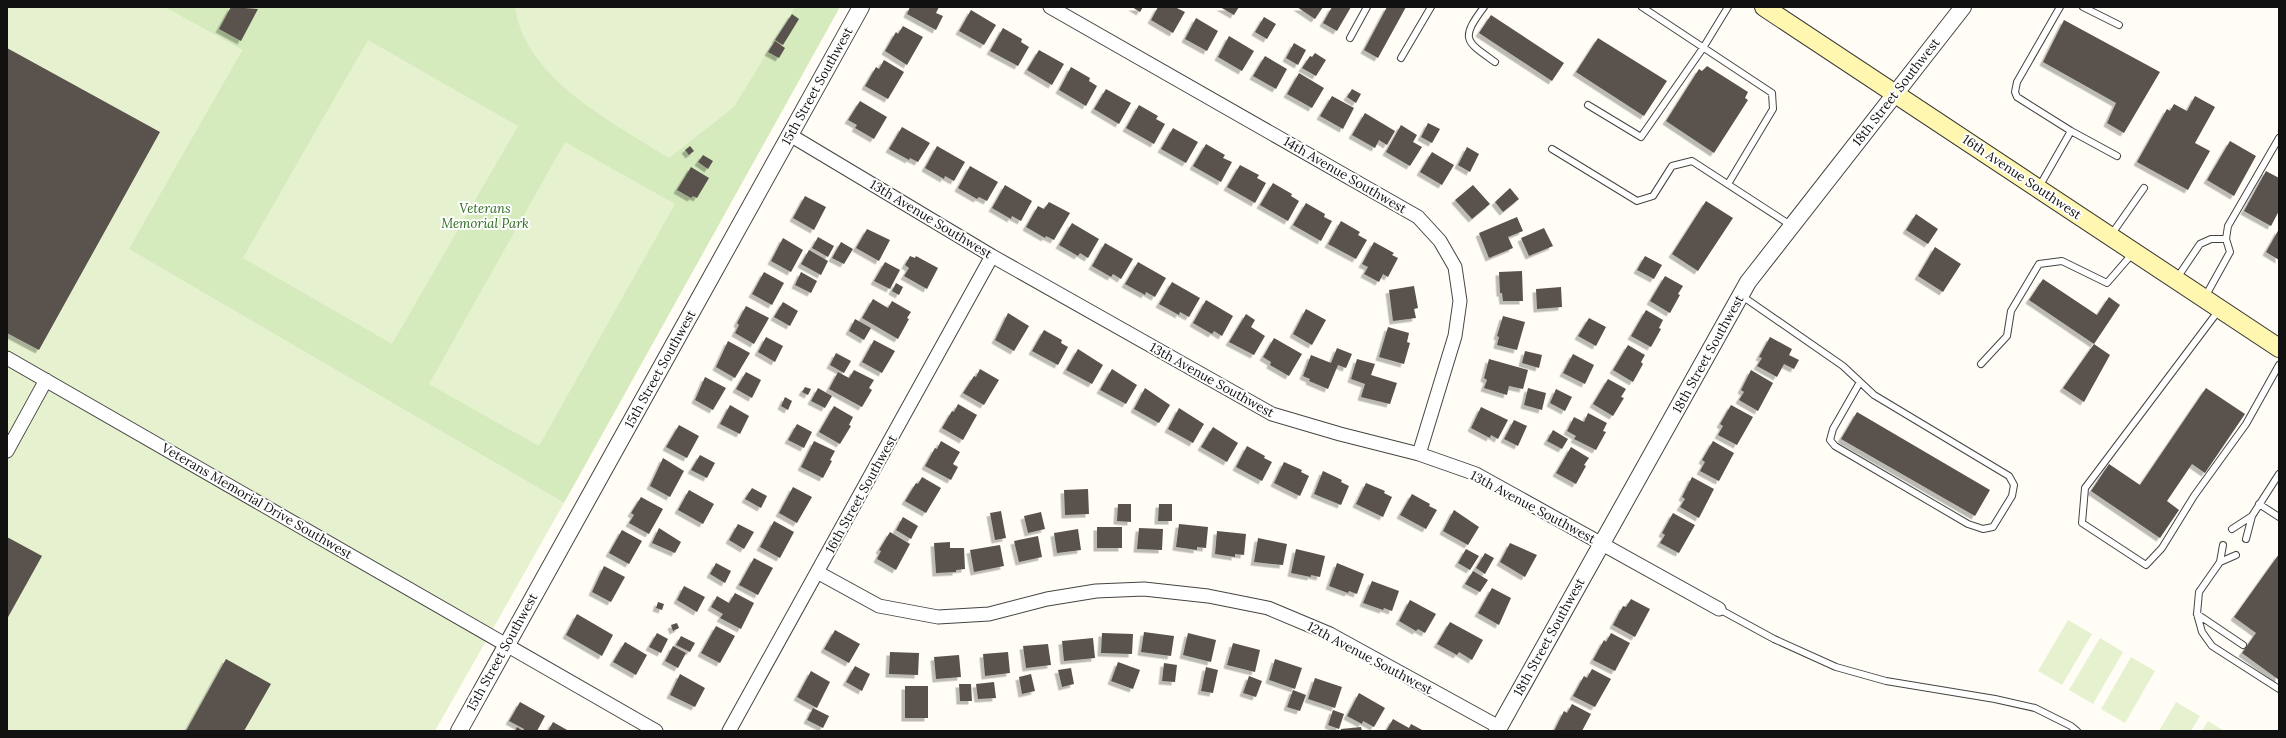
<svg xmlns="http://www.w3.org/2000/svg" width="2286" height="738" viewBox="0 0 2286 738" font-family="Lora,serif">
<style>
.green{fill:#d5ebbd}
.pitch{fill:#e6f2cf}
.building{fill:#5a524d;filter:url(#shadow)}
.lines{fill:none;stroke-linecap:round;stroke-linejoin:round}
.service-casing{stroke:#444;stroke-width:8}
.minor-casing{stroke:#444;stroke-width:15}
.tertiary-casing{stroke:#444;stroke-width:18}
.secondary-casing{stroke:#333;stroke-width:20}
.service{stroke:#fff;stroke-width:6}
.minor{stroke:#fff;stroke-width:13}
.tertiary{stroke:#fff;stroke-width:16}
.secondary{stroke:#fff6b0;stroke-width:18}
.labels{text-anchor:middle;dominant-baseline:central;stroke-width:4;stroke-linejoin:round;paint-order:stroke}
.street-label{font-size:13px;fill:#111;stroke:#fff}
.park-label{font-size:13px;font-style:italic;fill:#2f6b1f;stroke:#fff}
</style>
<defs>
<filter id="shadow"><feDropShadow dx="-3.5" dy="3.5" stdDeviation="0" flood-color="#0004"/></filter>
</defs>
<rect width="100%" height="100%" fill="#fffdf5"/>
<path class="green" d="M164 7H840L564 503 128 249 242 50Z"/>
<path class="pitch" d="M7 7H164L242 50 129 249 564 503 435 731H7Z
M515 7H795L734 107 669 158C614 123 525 79 515 7Z
M368 40 518 126 392 344 243 258Z
M565 142 675 204 539 446 429 384Z
M2068 620 2092 634 2062 685 2038 671Z
M2100 638 2123 652 2093 704 2069 690Z
M2131 657 2155 671 2125 723 2101 709Z
M2176 702 2200 716 2191 731H2159Z
M2208 721 2224 731H2202Z"/>
<path class="building" d="M231 7 258 9 241 41 219 29Z
M910 7H939L936 13 943 16 936 30 907 14Z
M1132 7H1143L1140 12Z
M1158 7H1175L1185 12 1173 33 1151 20Z
M1220 7H1239L1234 15Z
M1297 7H1323L1315 19Z
M1332 7H1351L1337 31 1323 23Z
M1387 7H1406L1378 58 1364 50Z
M971 10 996 25 984 45 959 31Z
M792 14 799 19 783 45 775 40Z
M1491 15 1564 63 1552 81 1479 33Z
M1264 17 1276 24 1267 39 1255 32Z
M1196 18 1218 31 1207 51 1185 39Z
M2064 20 2160 72 2124 133 2107 123 2116 103 2043 62Z
M903 26 923 37 907 65 885 51 896 32 898 34Z
M1003 28 1022 39 1021 42 1029 47 1018 66 990 51Z
M1229 36 1254 51 1242 71 1218 57Z
M1598 38 1667 81 1644 116 1576 72Z
M775 41 785 48 779 58 768 52Z
M1294 43 1306 50 1298 65 1286 58Z
M7 48 160 132 39 350 7 333Z
M1039 50 1064 64 1052 85 1027 70Z
M1315 53 1326 60 1316 76 1302 68 1310 56 1312 57Z
M1265 56 1287 69 1276 89 1253 76Z
M884 60 904 72 888 99 865 86 876 67 879 69Z
M1707 66 1748 92 1745 98 1748 100 1714 153 1666 121 1699 69 1702 71Z
M1071 67 1090 78 1089 81 1097 86 1086 106 1059 90Z
M1299 73 1324 88 1312 108 1287 94Z
M1106 89 1131 103 1119 124 1094 109Z
M1352 89 1361 94 1356 103 1347 97Z
M1332 96 1354 108 1343 129 1320 116Z
M2195 96 2215 107 2195 143 2210 151 2188 190 2137 162 2167 109 2170 111 2174 104 2187 111Z
M860 101 887 117 874 139 855 128 857 125 848 120Z
M1139 105 1158 116 1156 119 1165 124 1154 144 1126 128Z
M1365 113 1395 131 1387 145 1379 140 1375 148 1352 135Z
M1428 123 1440 129 1432 143 1421 137Z
M1401 125 1417 135 1413 142 1422 147 1410 166 1386 152Z
M902 127 930 143 918 162 910 158 909 160 889 149Z
M1173 128 1198 142 1186 163 1161 149Z
M2230 141 2256 156 2234 196 2207 180Z
M1206 144 1225 155 1223 158 1232 162 1221 182 1193 166Z
M690 146 694 151 689 155 685 150Z
M937 146 965 162 954 181 945 176 944 179 925 168Z
M1467 147 1479 154 1470 172 1458 165Z
M1432 152 1454 165 1442 185 1420 172Z
M703 155 713 161 708 169 698 162Z
M1240 165 1259 175 1257 178 1266 183 1255 203 1227 187Z
M970 166 998 182 987 201 979 197 977 199 958 188Z
M691 167 709 178 697 198 693 196 691 198 677 190Z
M2266 171 2279 178V211L2271 226 2244 211Z
M1273 183 1292 194 1291 196 1299 201 1288 221 1260 205Z
M1005 185 1032 201 1021 221 1012 216 1011 219 992 208Z
M1473 185 1490 204 1472 219 1455 200Z
M1510 188 1519 199 1503 212 1495 202Z
M805 196 826 207 814 230 793 218Z
M1706 201 1733 218 1698 271 1672 254Z
M1049 202 1070 213 1054 240 1046 236 1045 238 1026 227 1038 206 1044 209Z
M1306 203 1325 214 1324 217 1332 221 1321 241 1293 225Z
M1916 214 1938 229 1928 244 1906 230Z
M1517 217 1523 231 1508 237 1513 248 1489 258 1479 233Z
M1341 221 1360 232 1358 235 1367 240 1356 259 1328 244Z
M1072 223 1099 239 1088 258 1080 253 1078 256 1059 245Z
M1544 228 1553 246 1529 256 1521 238Z
M867 229 890 240 879 261 856 248Z
M2279 229V260L2266 252Z
M818 237 834 246 828 257 812 248Z
M783 238 803 250 791 272 771 261Z
M841 242 853 249 844 264 832 258Z
M1374 242 1394 253 1392 255 1398 258 1388 277 1383 274 1379 282 1364 274 1368 267 1362 264Z
M1105 243 1133 259 1121 279 1113 274 1111 277 1092 266Z
M1935 247 1961 264 1943 292 1918 276Z
M809 250 828 261 821 275 801 264Z
M910 256 915 258 916 256 938 268 927 289 904 276 909 268 905 265Z
M1645 256 1662 265 1654 279 1637 270Z
M885 262 900 270 890 289 874 281Z
M1138 262 1166 278 1155 297 1146 292 1145 295 1125 284Z
M1522 271 1523 301H1503L1502 293H1500L1499 272Z
M764 272 784 283 772 305 752 294Z
M801 272 817 281 811 293 795 285Z
M1665 276 1683 286 1678 294 1680 295 1670 313 1650 301Z
M2043 279 2097 315 2109 297 2120 305 2094 344 2029 300Z
M1172 282 1200 298 1189 317 1180 312 1179 315 1159 304Z
M896 283 903 287 899 295 892 291Z
M1414 286 1418 308 1414 309 1416 318 1393 321 1389 290Z
M1561 287 1562 307 1537 309 1536 289Z
M873 299 888 308 892 301 911 312 907 318 909 319 898 339 862 318Z
M1206 300 1233 316 1222 336 1214 331 1212 334 1193 323Z
M783 302 798 311 790 326 774 317Z
M746 306 769 318 754 344 735 333 739 325 737 323Z
M1306 309 1326 320 1312 345 1293 334Z
M1646 310 1663 320 1659 328 1661 329 1651 347 1631 336Z
M1008 313 1029 326 1014 351 995 340Z
M1246 314 1255 320 1251 327 1265 336 1254 355 1229 342Z
M1503 316 1525 322 1517 350 1497 345 1499 337 1497 336Z
M1589 318 1606 327 1596 346 1578 336Z
M855 319 871 328 864 340 849 331Z
M1388 327 1409 333 1407 342 1410 343 1404 364 1379 357Z
M1044 330 1062 340 1061 343 1068 347 1058 365 1032 351Z
M766 337 783 346 775 362 758 352Z
M1770 337 1792 349 1789 355 1799 360 1794 369 1784 364 1777 377 1757 366 1762 358 1759 357Z
M1274 338 1302 354 1289 376 1270 365 1271 362 1263 357Z
M874 340 895 351 882 373 862 362Z
M728 341 750 353 735 378 716 367Z
M2094 344 2110 355 2084 402 2063 388Z
M1628 345 1645 355 1641 362 1643 364 1633 382 1613 370Z
M1337 348 1352 354 1346 368 1338 365 1328 389 1309 381 1310 379 1303 376 1311 355 1331 363Z
M1078 349 1103 365 1092 384 1066 370Z
M1525 351 1542 355 1539 368 1522 363Z
M836 353 851 361 844 373 830 365Z
M1573 354 1594 365 1585 384 1563 373Z
M1357 359 1375 364 1371 375 1397 383 1390 404 1361 397 1365 384 1351 379Z
M1489 359 1528 370 1523 389 1509 386 1507 395 1484 388 1487 380 1484 378Z
M980 369 999 380 984 405 963 393 974 376 976 377Z
M1112 369 1137 385 1126 404 1100 390Z
M854 370 874 380 869 388 872 390 862 407 829 389 838 372 849 378Z
M1751 370 1773 383 1758 411 1739 400 1744 392 1741 390Z
M746 372 761 380 752 398 736 389Z
M705 377 726 388 713 410 695 400Z
M1608 379 1626 389 1621 397 1624 398 1613 416 1593 404Z
M805 387 811 389 808 395 802 392Z
M818 388 832 396 825 408 811 401Z
M1145 388 1170 405 1159 423 1134 409Z
M1528 388 1546 393 1542 410 1524 405Z
M2206 388 2245 414 2205 473 2192 464 2167 501 2179 510 2160 538 2091 491 2109 464 2140 485Z
M1556 389 1572 397 1565 411 1550 403Z
M785 397 792 401 788 410 781 406Z
M958 404 977 415 963 440 942 428 952 411 954 412Z
M730 405 749 416 740 434 720 424Z
M1731 405 1753 417 1737 445 1718 435 1723 426 1720 424Z
M834 406 853 417 849 425 851 426 840 444 819 432Z
M1481 407 1508 420 1498 439 1491 435 1490 438 1471 428Z
M1179 408 1204 424 1193 443 1168 429Z
M1857 412 1990 490 1975 516 1841 439Z
M1588 413 1607 423 1603 431 1606 432 1596 450 1574 439 1576 436 1567 431 1574 417 1584 422Z
M1514 420 1527 426 1518 446 1504 439Z
M797 424 812 432 804 448 788 440Z
M679 425 699 436 687 458 666 447Z
M1213 427 1238 443 1227 462 1201 447Z
M1553 430 1568 439 1562 449 1547 441Z
M814 441 835 451 830 460 832 461 823 478 801 467Z
M941 441 960 452 953 464 958 467 951 480 925 466 935 448 937 449Z
M1713 441 1734 453 1719 481 1700 471 1705 462 1702 460Z
M1247 446 1265 456 1264 458 1272 462 1262 481 1236 467Z
M1571 447 1589 458 1584 465 1586 466 1576 484 1556 473Z
M700 455 715 463 707 478 691 470Z
M663 458 684 471 670 497 650 486Z
M1284 462 1302 470 1301 472 1309 476 1300 496 1274 483Z
M1323 471 1342 480 1341 482 1349 486 1341 505 1314 494Z
M922 477 941 488 926 513 905 501 916 483 918 484Z
M1692 477 1714 489 1699 518 1680 507 1685 499 1682 497Z
M1366 483 1385 491 1384 493 1392 497 1383 517 1356 504Z
M793 487 812 497 797 523 779 513Z
M752 488 767 496 761 508 745 499Z
M1088 489 1089 514 1065 515 1064 490Z
M689 490 714 504 703 524 678 510Z
M1412 494 1430 504 1429 506 1437 510 1426 529 1400 515Z
M641 497 663 509 649 534 629 523 634 515 631 513Z
M1118 504H1131V522L1117 521Z
M1159 504H1172V521H1158Z
M1454 510 1479 527 1468 545 1443 531Z
M1001 511 1006 538 995 540 990 513Z
M1041 512 1045 529 1028 533 1024 516Z
M1673 513 1695 525 1679 553 1660 543 1665 535 1662 533Z
M903 517 918 526 911 539 896 530Z
M774 521 794 532 780 558 760 547Z
M738 524 754 532 744 549 729 540Z
M1179 524 1208 527 1206 548 1197 547V550L1176 547Z
M1097 527H1122V548H1097Z
M659 528 681 542 675 553 652 543Z
M1139 528 1163 529 1162 550 1137 549Z
M1078 529 1081 550 1057 553 1054 533Z
M622 530 642 541 629 564 609 553Z
M1217 531 1246 534 1244 555 1235 554V557L1215 554Z
M890 532 910 544 896 570 877 559 881 551 879 550Z
M1038 536 1042 557 1019 562 1014 541Z
M7 537 42 556 7 619Z
M1258 538 1287 544 1283 565 1254 562Z
M950 542V548H964L965 569 956 570V572L936 573 934 543Z
M1510 543 1537 555 1525 577 1500 562Z
M1000 545 1004 566 974 572 970 550Z
M1296 549 1325 556 1320 577 1311 575V577L1291 573Z
M1466 549 1479 556 1470 570 1458 563Z
M1485 553 1494 558 1485 574 1476 568Z
M2279 554V680L2242 653 2256 633 2234 617Z
M754 558 773 568 758 595 739 585Z
M716 563 731 571 725 583 710 574Z
M1337 563 1364 574 1357 594 1349 591 1348 593 1329 586Z
M604 566 625 577 611 602 592 592Z
M1473 571 1488 580 1480 592 1465 584Z
M1372 581 1399 591 1392 611 1384 608 1383 610 1363 603Z
M684 586 705 597 697 612 677 600Z
M1492 588 1511 598 1499 625 1478 613Z
M735 593 754 603 741 629 720 618 723 614 711 607 717 596 729 603Z
M1631 599 1650 609 1635 637 1613 625 1623 606 1626 607Z
M1410 600 1436 614 1425 633 1418 629 1416 631 1399 621Z
M658 602 664 604 662 610 656 608Z
M577 614 613 635 602 656 566 635Z
M1450 622 1483 640 1472 660 1459 652 1457 655 1437 644Z
M677 623 679 628 673 631 671 625Z
M716 626 735 636 720 663 701 653Z
M835 630 860 644 849 663 824 649Z
M1144 632 1174 636 1171 656 1141 652Z
M657 633 668 639 661 653 649 647Z
M1102 633 1133 634 1132 654 1101 653Z
M1188 633 1216 640 1211 662 1183 655Z
M1611 633 1630 643 1615 671 1593 660 1604 640 1606 642Z
M681 636 695 643 690 652 676 645Z
M1093 638 1095 658 1064 661 1062 641Z
M625 642 647 655 636 675 613 662Z
M1233 643 1260 650 1255 672 1227 665Z
M1048 644 1051 665 1026 668 1023 646Z
M673 646 686 653 678 668 665 661Z
M890 652 919 653 918 675 889 674Z
M1008 652 1010 673 985 676 983 654Z
M959 655 961 677 936 679 934 657Z
M226 659 271 684 244 731H186Z
M1275 659 1302 668 1295 689 1269 680Z
M1118 662 1140 670 1133 689 1111 681Z
M1164 663 1177 665 1175 682 1162 681Z
M855 666 870 674 862 691 846 682Z
M1206 667 1218 670 1213 693 1201 691Z
M1071 668 1074 684 1062 687 1058 670Z
M1592 669 1611 679 1595 707 1573 696 1584 676 1587 678Z
M811 671 830 682 817 708 797 697Z
M680 674 705 688 695 707 670 695Z
M1031 674 1035 691 1022 694 1019 677Z
M1249 676 1262 681 1256 697 1243 693Z
M1315 678 1342 687 1335 708 1308 699Z
M994 682 996 698 978 699 976 684Z
M959 684H971L972 701H960Z
M905 686H928V718H905Z
M1293 690 1306 695 1300 711 1287 707Z
M1359 693 1385 708 1374 727 1363 721 1362 724 1347 716Z
M520 702 545 716 537 731H523L524 729 509 721Z
M1572 704 1591 714 1582 731H1554L1564 711 1567 713Z
M813 708 829 716 823 728 807 720Z
M1333 710 1344 714 1339 729 1328 725Z
M1393 719 1409 728 1411 724 1424 731H1386Z
M553 722 569 731H548Z
M517 727 523 731H515Z
M1361 727 1362 731H1341V729Z"/>
<g class="lines">
<g class="service-casing">
<path id="service" d="M1484 7C1460 39 1465 41 1495 62
M1642 7 1772 93 1773 109 1728 184
M2083 7 2119 25
M1350 38 1367 7
M1401 58 1431 7
M1588 105 1641 137 1703 48 1728 7
M2071 131 2117 156
M1552 149 1637 201 1653 196 1672 166 1692 161 1792 226
M2039 187 2071 131 2017 97 2015 92 2017 82 2060 7
M2111 235 2144 188
M2177 278 2200 244 2211 239H2226
M1742 296 1843 366 1874 395 2009 476 2014 485 2012 496 1993 527 1983 529 1968 524 1835 446 1830 440 1833 429 1860 382
M2205 297 2230 252 2226 239 2228 226 2279 138
M2219 310 2085 488 2082 523 2146 565 2162 548 2194 496 2246 424 2279 365
M1981 364 2007 336 2011 311 2039 264 2062 261 2107 283 2133 253
M2259 504 2279 517
M2232 529 2252 516
M2246 539 2252 516 2279 474
M2236 555 2220 562 2199 592 2197 614 2202 632 2212 646 2279 689
M2220 562 2223 545
M1719 609 1774 639 1836 667 1886 681 1995 699 2035 708 2071 726 2077 731
M2197 614 2243 645"/>
</g>
<g class="minor-casing">
<path id="minor" d="M1050 7 1418 217 1440 241 1455 267 1460 301 1455 336 1419 454
M790 135 992 256 1272 414 1340 434 1419 454 1476 474 1719 609
M7 358 656 731
M7 451 46 380
M817 572 879 606 938 617 989 614 1047 599 1096 591 1144 589 1208 596 1268 608 1330 634 1499 727
M729 731 992 256"/>
</g>
<g class="tertiary-casing">
<path id="tertiary" d="M459 731 861 7
M1497 731 1748 282 1963 7"/>
</g>
<g class="secondary-casing">
<path id="secondary" d="M1764 7 2279 348"/>
</g>
<use href="#service" class="service"/>
<use href="#minor" class="minor"/>
<use href="#tertiary" class="tertiary"/>
<use href="#secondary" class="secondary"/>
</g>
<g class="labels">
<g class="street-label">
<text transform="translate(817 86) rotate(-61)">15th Street Southwest</text>
<text transform="translate(1896 92) rotate(-52)">18th Street Southwest</text>
<text transform="translate(1345 175) rotate(30)">14th Avenue Southwest</text>
<text transform="translate(2022 177) rotate(34)">16th Avenue Southwest</text>
<text transform="translate(931 219) rotate(31)">13th Avenue Southwest</text>
<text transform="translate(1708 354) rotate(-61)">18th Street Southwest</text>
<text transform="translate(660 369) rotate(-61)">15th Street Southwest</text>
<text transform="translate(1212 380) rotate(29)">13th Avenue Southwest</text>
<text transform="translate(861 494) rotate(-61)">16th Street Southwest</text>
<text transform="translate(257 501) rotate(30)">Veterans Memorial Drive Southwest</text>
<text transform="translate(1533 507) rotate(28)">13th Avenue Southwest</text>
<text transform="translate(1549 637) rotate(-61)">18th Street Southwest</text>
<text transform="translate(502 652) rotate(-61)">15th Street Southwest</text>
<text transform="translate(1370 658) rotate(28)">12th Avenue Southwest</text>
</g>
<g class="park-label">
<text x="485" y="208">Veterans<tspan x="485" dy="15">Memorial Park</tspan></text>
</g>
</g>
<rect width="2286" height="738" fill="none" stroke="#111111" stroke-width="16"/>
</svg>
